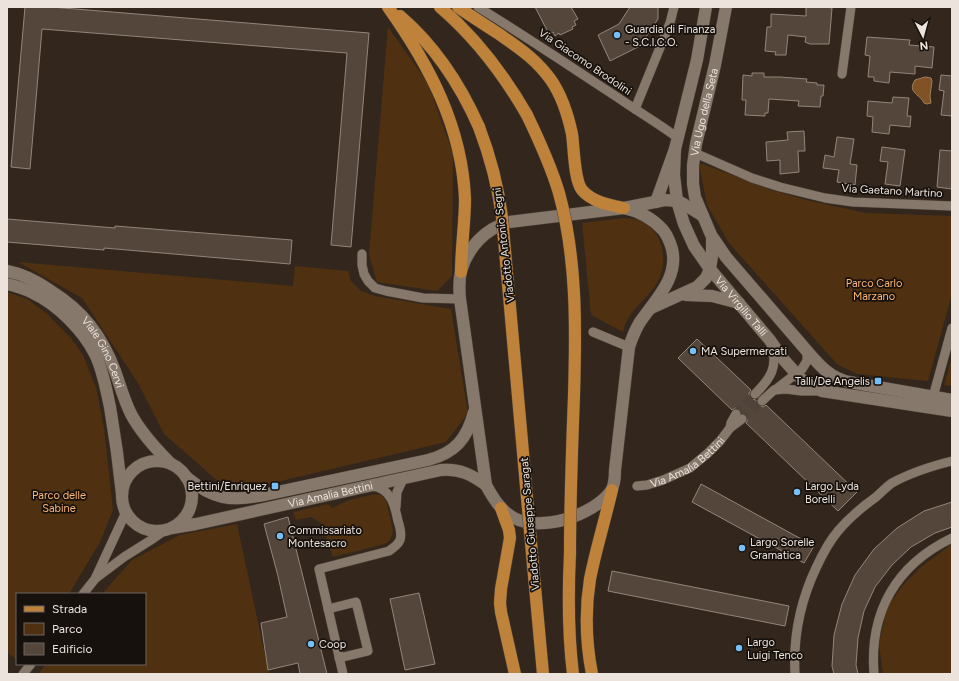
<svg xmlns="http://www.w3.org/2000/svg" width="959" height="681" viewBox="0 0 959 681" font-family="Figtree,sans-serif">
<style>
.green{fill:#4f3010}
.water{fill:#805226;stroke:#a07e5d}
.building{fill:#54463b;stroke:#948579}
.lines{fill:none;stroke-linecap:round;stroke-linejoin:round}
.street-tunnel{stroke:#4f433a;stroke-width:9;stroke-dasharray:9 4.5;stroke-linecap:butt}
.street-casing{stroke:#4d4339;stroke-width:10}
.secondary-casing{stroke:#4d4339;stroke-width:13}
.primary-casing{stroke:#4d4339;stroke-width:13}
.street{stroke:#86786b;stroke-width:9}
.secondary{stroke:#86786b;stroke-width:12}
.primary{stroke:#bf823a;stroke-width:12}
.primary-bridge-casing{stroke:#4d4339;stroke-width:13;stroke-linecap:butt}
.primary-bridge{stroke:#bf823a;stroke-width:12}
.poi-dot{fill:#76c0f7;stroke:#17110d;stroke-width:1.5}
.labels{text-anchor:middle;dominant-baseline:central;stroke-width:3.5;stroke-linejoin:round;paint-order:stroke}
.poi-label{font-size:11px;fill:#ebe3dc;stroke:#17110d;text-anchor:start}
.street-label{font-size:11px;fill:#ebe3dc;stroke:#17110d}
.park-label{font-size:11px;fill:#fcb575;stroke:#17110d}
</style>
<rect width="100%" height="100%" fill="#33271d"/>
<path class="green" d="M388 27 428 83 453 154 452 276 437 291 377 282 369 255Z
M699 164H703L768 189 806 200 866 213 952 216V294L928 381 857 374 837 364 729 243 707 205Z
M624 218C629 218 635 219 639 220 663 229 669 261 658 281 650 296 635 306 627 320 625 324 624 328 623 332L591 315 582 223Z
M18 262 293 286 295 266 348 271 351 281 361 291 375 296 451 309 468 413 446 442 264 485 219 482 164 434 138 383 82 298Z
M7 292 27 299 46 313 71 338 83 355 96 388 104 428 113 510 100 542 69 594H17V660L7 652Z
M952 357V386L944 385Z
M375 494 381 495 386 500 393 530 392 535 390 540 386 543 381 545 333 557 321 523 311 517 296 520 293 512 328 504 332 508 349 500Z
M237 524 269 674H38L46 664H145V594H102L132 560 180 535Z
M952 544V674H883L879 644 887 608 902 586 921 567Z"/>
<path class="water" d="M925 77 931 78 932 81 930 96 931 103 927 104 924 103C919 93 907 93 915 80Z"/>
<path class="building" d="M25 7H51L369 33 351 247 331 245 347 53 42 29 30 169 11 167Z
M535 7H571L578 19 574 21 576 25 572 27 573 29 560 35 559 33 555 36 553 32 549 34Z
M630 7H658V19L640 46 610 61 598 35 619 24Z
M806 7H825L832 8 829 44H810L805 42 806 37 788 35 786 55H775L776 52 765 51 767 27H771V14L806 16Z
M867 37 910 40 909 45 934 47 932 68 915 66V74L890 72 889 83 874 81V77H868L870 56 865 55Z
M752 73H764V77H780L807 79 806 82 817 83V85H824L823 96H821L820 107 798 106 799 101 769 99 768 113H765V116L745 115 746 100H742L743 75 752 76Z
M941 75 952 76V116L941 115 944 91 939 90Z
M893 97 909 98 907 116H911L910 127 890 125 889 134 872 132 873 117 867 116 868 101 892 103Z
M804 131 805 151H798L799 172 780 174V160L767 161 766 142 788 140 787 132Z
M837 137 854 139 850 164 857 165 855 185 837 182 839 170 823 168 825 155 834 157Z
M882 147 905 150 900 186 885 184 888 162 880 161Z
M940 150 952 151V189L937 187Z
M7 219 115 228V226L292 240 290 264 104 248V250L7 242Z
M697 339 751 390 749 393V396L751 399 756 400V403L758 405 763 407 766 405 857 492 838 511 746 423 748 419 747 415 742 413 741 411 739 409 736 408 732 410 678 358Z
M701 484 814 546 804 563 692 502Z
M952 502V527L935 533 911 547 892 565 875 587 864 611 858 638 856 665 858 674H834L832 666 834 635 842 604 855 575 874 549 897 528 924 511Z
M288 517 312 613 327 674H300L298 663 268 670 261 623 287 617 278 576 264 524Z
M612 571 789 606 785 626 608 591Z
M419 593 435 664 405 670 390 599Z"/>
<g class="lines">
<path class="street-tunnel" d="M736 414 755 394
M742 419 762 401"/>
<g class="street-casing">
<g id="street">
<path d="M478 7C525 36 571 67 617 97 637 111 658 123 678 138"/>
<path d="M842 74 851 7"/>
<path d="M635 109 670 23 674 7"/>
<path d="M695 153 752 178 780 187 825 198 853 202 952 206"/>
<path d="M362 254V265L364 274 368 281 375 288 386 291 423 298 460 299"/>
<path d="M593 332 629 347"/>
<path d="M775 390 802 369 807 361V351"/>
<path d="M755 394C770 379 779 367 771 344"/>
<path d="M933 397 952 328"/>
<path d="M762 401 774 390 786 389 802 391H820"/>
<path d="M730 428 731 423 736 414"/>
<path id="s1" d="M637 486 647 485 663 480 690 468 708 453 720 441 730 428 742 419"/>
<path d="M396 507 397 492 403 479"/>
<path d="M96 578 124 557 151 540 165 530"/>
<path d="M83 594 95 579 126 512"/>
<path d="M328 609 356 602 368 651 339 658"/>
<path d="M23 674 31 664"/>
<path d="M343 674 319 569 389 551C393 548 398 545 400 540 402 534 400 527 398 521 395 506 391 488 372 486"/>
<path d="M795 674C793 637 800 602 816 568 822 555 828 543 838 531 849 518 862 507 876 497 882 492 886 487 892 483 910 473 932 466 952 461"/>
<path d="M874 674C869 612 896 565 952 538"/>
</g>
</g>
<g class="secondary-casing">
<g id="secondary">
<path id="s2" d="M675 149 674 175 677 201 684 224 694 246 710 269 769 339 784 360 801 379 822 391 952 411"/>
<path d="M656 202 675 149 697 60 706 7"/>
<path d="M624 208C639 211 652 218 663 230 667 235 670 242 672 249 679 278 655 300 640 322 635 330 632 338 629 347L615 470C615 476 614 486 611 491 593 516 541 532 514 518 501 511 493 498 486 485L460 299C459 289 459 280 461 271 468 247 486 228 509 222L624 208 665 200 677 201 682 203 703 216"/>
<path d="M713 238 726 257 807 351C820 366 830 378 849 382L952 400"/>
<path id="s3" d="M7 271C23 274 38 282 51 291 83 311 102 336 115 371 120 385 124 400 131 414 141 433 156 449 171 464"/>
<path d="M7 284C16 286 25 289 33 293 57 304 83 330 95 354 103 370 106 389 110 407 115 436 119 465 122 494"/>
<path d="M686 295 712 296 739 303"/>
<path id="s4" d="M651 308 697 287 706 278 710 269 712 256V237L695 197 693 184V165L696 144 715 65 726 7"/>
<circle cx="157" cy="496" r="35"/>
<path d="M186 477C213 499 230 502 264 495L428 460C455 453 467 439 474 412"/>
<path id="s5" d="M172 528 196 524 441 470C459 468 472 475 486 485"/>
</g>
</g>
<g class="primary-casing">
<path id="primary" d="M388 7C429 65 462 126 465 199 465 223 461 248 461 272
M440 7C475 37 504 75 527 115
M458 7C471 16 485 25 499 34 519 48 536 59 551 80 562 96 568 115 572 134 574 147 574 180 582 190 592 202 610 205 624 208
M400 16C436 47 460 84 479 127
M501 508 509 530 510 538 501 589 500 603 501 612 515 674
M570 553C568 594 568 634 573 674
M533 565 543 674
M592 674C586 643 585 610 590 579 596 549 605 520 612 490"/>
</g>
<use href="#street" class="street"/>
<use href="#secondary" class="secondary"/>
<use href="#primary" class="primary"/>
<g class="primary-bridge-casing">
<path id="primary-bridge" d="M527 115C539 140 551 166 559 193 577 259 576 328 574 395 572 448 570 500 570 553
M479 127C490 156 498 186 502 217L533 565"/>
</g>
<use href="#primary-bridge" class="primary-bridge"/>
</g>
<g class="poi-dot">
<circle cx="617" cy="35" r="4"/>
<circle cx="693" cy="351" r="4"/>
<rect x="874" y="377" width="8" height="8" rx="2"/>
<rect x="271" y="482" width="8" height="8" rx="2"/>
<circle cx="797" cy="492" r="4"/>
<circle cx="280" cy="536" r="4"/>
<circle cx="742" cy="548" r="4"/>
<circle cx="311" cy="644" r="4"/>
<circle cx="739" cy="648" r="4"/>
</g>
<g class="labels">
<g class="poi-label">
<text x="625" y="29">Guardia di Finanza<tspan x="625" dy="13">- S.C.I.C.O.</tspan></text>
<text x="701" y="351">MA Supermercati</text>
<text x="870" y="381" text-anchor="end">Talli/De Angelis</text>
<text x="267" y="486" text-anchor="end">Bettini/Enriquez</text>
<text x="805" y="486">Largo Lyda<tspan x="805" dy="13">Borelli</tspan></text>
<text x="288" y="530">Commissariato<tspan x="288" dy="13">Montesacro</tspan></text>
<text x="750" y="542">Largo Sorelle<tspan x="750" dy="13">Gramatica</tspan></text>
<text x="747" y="642">Largo<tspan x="747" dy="13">Luigi Tenco</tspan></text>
<text x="319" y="644">Coop</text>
</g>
<g class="street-label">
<text transform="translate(585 62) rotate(34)">Via Giacomo Brodolini</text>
<text stroke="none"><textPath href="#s4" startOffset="235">Via Ugo della Seta</textPath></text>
<text transform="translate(892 191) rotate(3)">Via Gaetano Martino</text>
<text transform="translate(504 245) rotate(-97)">Viadotto Antonio Segni</text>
<text stroke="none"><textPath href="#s2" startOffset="177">Via Virgilio Talli</textPath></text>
<text stroke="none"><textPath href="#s3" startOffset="131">Viale Gino Cervi</textPath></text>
<text stroke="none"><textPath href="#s1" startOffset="57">Via Amalia Bettini</textPath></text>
<text stroke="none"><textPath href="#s5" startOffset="162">Via Amalia Bettini</textPath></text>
<text transform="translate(530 524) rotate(-95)">Viadotto Giuseppe Saragat</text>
</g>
<g class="park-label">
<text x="874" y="283">Parco Carlo<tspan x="874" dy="13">Marzano</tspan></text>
<text x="59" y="495">Parco delle<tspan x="59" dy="13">Sabine</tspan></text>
</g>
</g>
<rect width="959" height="681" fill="none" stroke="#ebe3dc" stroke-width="16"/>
<rect x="16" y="593" width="130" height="72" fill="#17110d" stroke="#6c6560"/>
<rect x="24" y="606" width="20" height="6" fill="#bf823a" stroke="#6c6560"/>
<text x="52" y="613" font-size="12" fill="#ebe3dc">Strada</text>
<rect x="24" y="623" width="20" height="12" fill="#4f3010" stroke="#6c6560"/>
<text x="52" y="633" font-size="12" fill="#ebe3dc">Parco</text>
<rect x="24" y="643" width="20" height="12" fill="#54463b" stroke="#6c6560"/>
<text x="52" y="653" font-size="12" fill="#ebe3dc">Edificio</text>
<g transform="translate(923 36) rotate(174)" stroke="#17110d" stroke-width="3" paint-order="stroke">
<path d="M0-3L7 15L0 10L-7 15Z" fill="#ebe3dc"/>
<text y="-6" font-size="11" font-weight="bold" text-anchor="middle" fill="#ebe3dc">N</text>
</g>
</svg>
